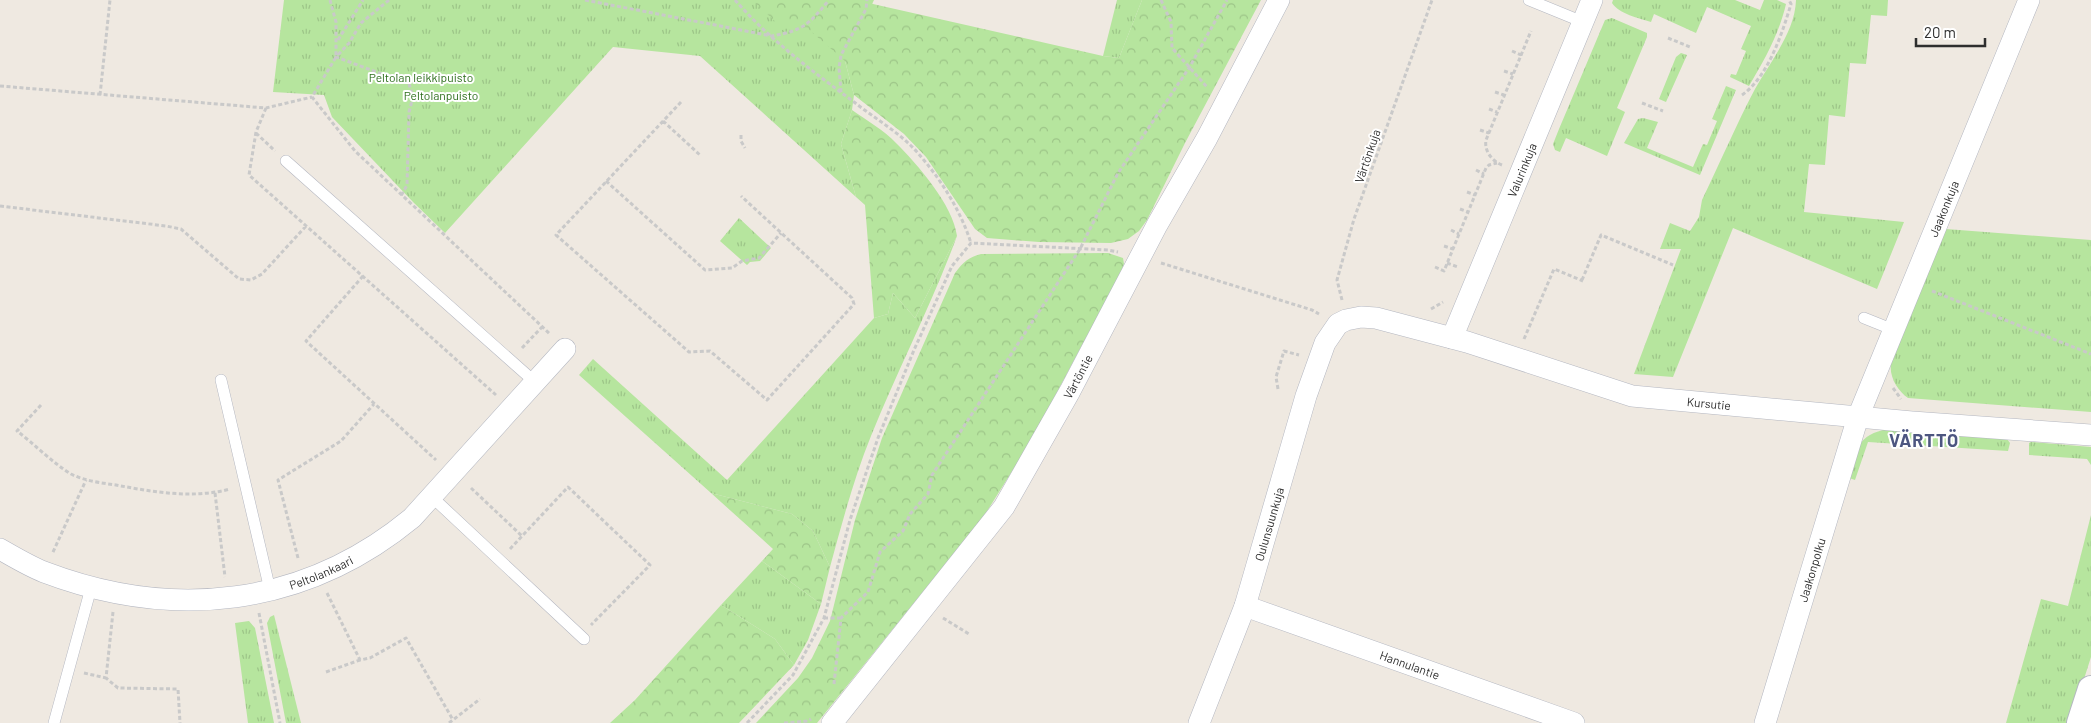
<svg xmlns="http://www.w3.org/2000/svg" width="2091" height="723" viewBox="0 0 2091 723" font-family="Barlow,sans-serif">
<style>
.grass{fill:url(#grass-tufts)}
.forest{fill:url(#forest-crowns)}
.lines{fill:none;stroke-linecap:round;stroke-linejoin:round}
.service-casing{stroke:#b4b7c1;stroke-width:12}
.minor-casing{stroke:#b4b7c1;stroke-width:22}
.tertiary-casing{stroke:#b4b7c1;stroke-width:28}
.path{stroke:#c9c9c9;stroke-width:3;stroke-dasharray:4 2.5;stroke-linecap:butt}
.service{stroke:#fff;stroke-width:11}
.minor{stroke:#fff;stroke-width:21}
.tertiary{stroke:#fff;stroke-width:26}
.labels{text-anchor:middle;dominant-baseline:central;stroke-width:4;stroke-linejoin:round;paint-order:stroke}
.park-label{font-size:12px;fill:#2c6e1b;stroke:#fff}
.street-label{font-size:12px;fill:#2e2e2e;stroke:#fff}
.district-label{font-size:18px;font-weight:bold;letter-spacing:1px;fill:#4d5680;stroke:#fff}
</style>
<defs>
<pattern id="grass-tufts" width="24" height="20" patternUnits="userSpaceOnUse" patternTransform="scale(1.25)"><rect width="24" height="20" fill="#b6e59e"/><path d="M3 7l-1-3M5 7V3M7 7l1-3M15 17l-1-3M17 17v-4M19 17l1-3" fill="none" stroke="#9dc588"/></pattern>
<pattern id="forest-crowns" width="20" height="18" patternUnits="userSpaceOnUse" patternTransform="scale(1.25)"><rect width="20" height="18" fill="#b6e59e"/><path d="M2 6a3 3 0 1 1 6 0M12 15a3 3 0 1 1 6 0" fill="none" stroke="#9dc588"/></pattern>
</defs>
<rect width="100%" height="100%" fill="#efe9e1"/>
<path class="grass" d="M284 0H874L845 61 854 95 852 110 841 144 856 197 700 56 613 47 445 233 414 203 332 117 324 95 273 92Z
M1117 0H1142L1119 58 1103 56Z
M1613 0H1735L1760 10 1764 0H1777L1786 4C1779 34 1765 59 1749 86L1730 77 1731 74 1736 75 1746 51 1741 49 1751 26 1707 7 1696 33 1654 14 1651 22C1639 18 1619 14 1612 3Z
M1796 0H1888L1887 16 1871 15 1866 64 1850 63 1845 117 1829 115 1825 165 1809 164 1804 212 1904 222 1877 289 1733 228 1673 377 1634 374 1681 249H1660L1670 223 1690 231 1699 217 1702 200C1720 163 1736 125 1755 89 1770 62 1795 32 1796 0Z
M1612 18 1647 33V37L1617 108 1625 112 1607 156 1566 138 1560 152 1555 150 1553 144 1559 129 1605 20Z
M1681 53 1687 55 1666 102 1659 99 1676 57Z
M1726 86 1736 90 1700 175 1624 143 1638 119 1643 118 1658 122 1647 148 1693 167 1703 144 1707 145 1717 121 1712 119Z
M739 218 771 248 760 261 750 262 747 265 720 241Z
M1946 229 2091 240V412L1908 398C1898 391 1889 377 1891 364Z
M957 236C932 304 898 369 871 436 854 478 842 523 830 567L813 531 792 514 711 493 579 375 593 359 727 480 874 318 888 314 893 293 915 318Z
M1883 430 2007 439 2010 443 2008 451 1868 442 1855 480 1849 478C1855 454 1855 437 1883 430Z
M2031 442 2091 447V465L2087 459 2029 455V443Z
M2091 515V657L2070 723H2006L2041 599 2068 606Z
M762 561 821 604 808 640 794 665 775 639 721 605Z
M274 615 301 723H286L267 623 270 617Z
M249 621 255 628 274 723H248L235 623Z"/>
<path class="forest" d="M752 0H865L873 4 1103 56 1119 58 1142 0H1261L1185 143 1147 220 1139 231 1128 239 1111 243 1039 242 987 238 975 229 926 157 904 134 854 95 845 61 807 28 778 24Z
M852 110C866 120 884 130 896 143 918 165 953 205 957 236L915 318 893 293 888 314 874 318 865 205 856 197 841 144Z
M1108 253 1123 258 1124 264 1121 272 1031 441 984 516 817 723H756L798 678 812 658 830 621 855 520 882 438 955 273C963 262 969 257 981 254Z
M711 493 792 514 813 531 830 567 821 604 762 561 773 549Z
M721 605 775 639 794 665 739 723H610L635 700Z"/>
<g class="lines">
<g class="service-casing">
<path id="service" d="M1529 0 1583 22
M286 161 536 383
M1864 318 1894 330
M221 380 270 590
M432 497 584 639
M54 723 91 588"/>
</g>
<g class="minor-casing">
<g id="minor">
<path id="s1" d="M1452 338 1592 0"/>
<path id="s2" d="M0 549C14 557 29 566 44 572 173 621 304 607 412 518L565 349"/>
<path id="s3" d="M1245 606 1574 723"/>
<path id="s4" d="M832 723 1004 507 1070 391 1157 225 1207 138 1279 0"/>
<path id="s5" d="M1199 723 1245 606 1306 396 1325 343 1338 324 1346 320 1361 317 1376 318 1467 342 1632 396 1912 422 2091 435"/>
<path id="s6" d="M1765 723 1858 417 2029 0"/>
</g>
</g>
<g class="tertiary-casing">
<path id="tertiary" d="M2080 723 2091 689"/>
</g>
<path class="path" d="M330 0 336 22V57L312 97 355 151 550 334
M389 0 361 23 349 43 336 57 409 84 413 97 409 112 407 185 401 196
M585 0 772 36C804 30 808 25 829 0
M735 0C769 39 812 71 854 102 874 118 899 132 917 152 940 178 960 209 971 243
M1161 0 1171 22 1172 48 1208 88
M1668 38 1690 47
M338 40 363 0
M1512 51 1521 55
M1504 71 1513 74
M0 86 266 108 312 97
M841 92 839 68 841 55 866 9 867 0
M1495 92 1504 95
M100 95 110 0
M1742 95C1768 77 1782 34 1791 4L1789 0
M413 97H433L445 100
M681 102 556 235 689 352 710 351 767 400 854 304 852 298 741 196
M1642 103 1663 111
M266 108 256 132 249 175 496 395
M1489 109 1497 112
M663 121 700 155
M1480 130 1489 133
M256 133 275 151
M741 135V141L745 148
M1502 165C1492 161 1484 151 1486 140L1531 31
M1476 170 1484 174
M606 181 705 270 732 268 742 261 759 258 781 233
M1467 192 1475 195
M0 206 166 226 181 229 239 279 251 280 262 274 306 226
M1460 209 1468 212
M1451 230 1459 234
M1444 246 1453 249
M1161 263 1312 310 1319 314
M1447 263 1458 267
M1435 267 1444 271 1486 168 1489 165 1497 163
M363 276 306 341 436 460
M1582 280 1601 235 1673 265
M1932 291 2091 354
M1342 300 1337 280 1354 219 1432 0
M1431 309 1443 302
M1524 339 1554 269 1583 281
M522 348 542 327
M1893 388 1901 399
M1278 389 1276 377 1284 351 1299 355
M41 405 17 431C33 443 54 464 71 474 85 481 101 483 116 485 153 492 193 499 230 489
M471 488 522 536
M215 493 225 577
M510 549 568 487 650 565 591 625
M53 552 86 480
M298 558 278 480 341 441 374 404
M327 593 360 660 370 658 406 638 453 720
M113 612 106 678 118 688 178 689 180 723
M259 613 280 723
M824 618H841
M943 618 969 634
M326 672 360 660
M84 673 106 678
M834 684 841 618 868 592 880 552 903 531 910 514 928 494 932 475 1080 249 1118 173 1189 68 1227 0
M449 723 480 699
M747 723 793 675 824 618 850 520 878 438 914 350 952 266 971 243 1108 250 1118 252
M784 723 808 721 811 719"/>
<use href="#service" class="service"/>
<use href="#minor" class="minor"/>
<use href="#tertiary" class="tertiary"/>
</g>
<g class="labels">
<g class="park-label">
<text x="421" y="77">Peltolan leikkipuisto</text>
<text x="441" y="95">Peltolanpuisto</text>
</g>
<g class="street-label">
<text transform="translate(1367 156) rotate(-71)">Värtönkuja</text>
<text stroke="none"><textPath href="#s1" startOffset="182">Valurinkuja</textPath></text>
<text stroke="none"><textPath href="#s6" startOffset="545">Jaakonkuja</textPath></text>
<text stroke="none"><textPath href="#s4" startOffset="426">Värtöntie</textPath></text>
<text stroke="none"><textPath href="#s5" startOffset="808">Kursutie</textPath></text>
<text stroke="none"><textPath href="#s5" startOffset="211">Oulunsuunkuja</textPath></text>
<text stroke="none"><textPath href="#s6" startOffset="160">Jaakonpolku</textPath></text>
<text stroke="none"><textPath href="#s2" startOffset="334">Peltolankaari</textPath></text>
<text stroke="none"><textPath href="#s3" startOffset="175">Hannulantie</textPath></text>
</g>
<g class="district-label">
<text x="1924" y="440">VÄRTTÖ</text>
</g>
</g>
<path d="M1916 38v8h69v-8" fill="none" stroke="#2e2e2e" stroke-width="2.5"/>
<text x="1924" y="38" font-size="15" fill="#2e2e2e" stroke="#ffffff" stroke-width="4" paint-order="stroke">20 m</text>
</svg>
